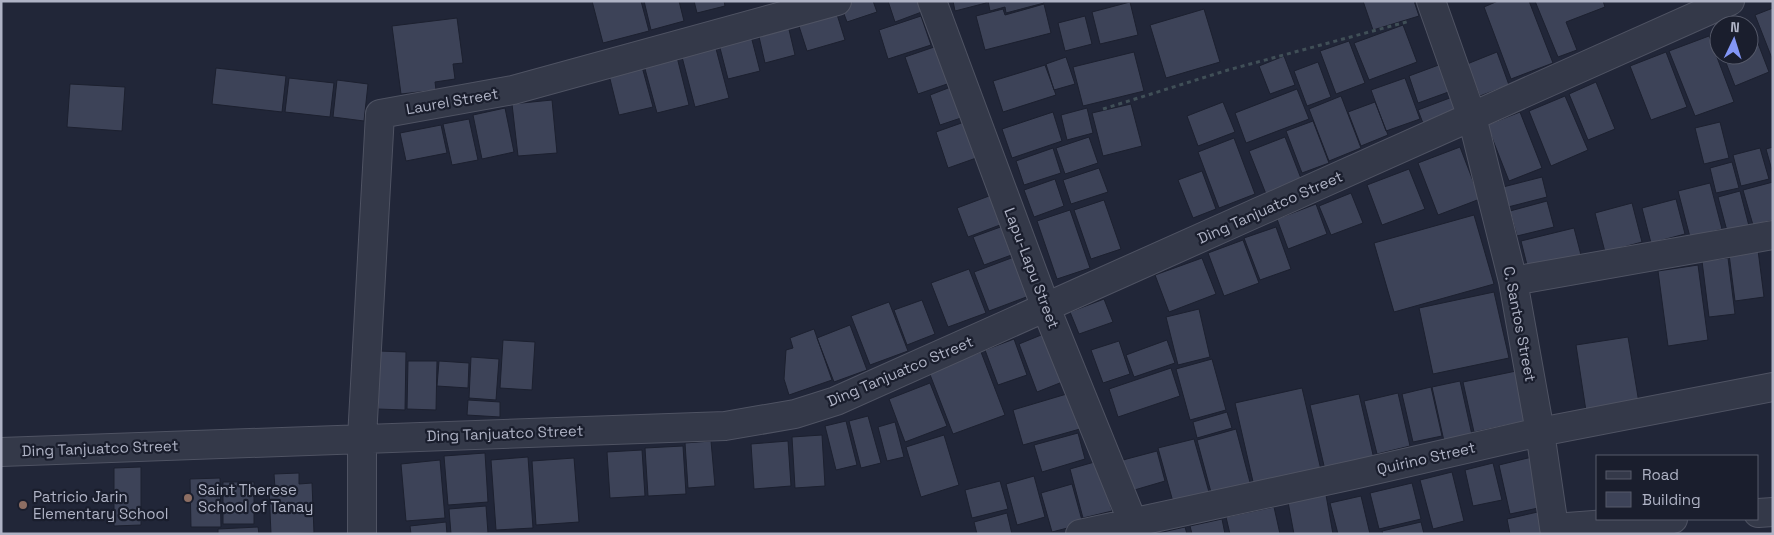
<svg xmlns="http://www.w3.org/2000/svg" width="1774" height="535" viewBox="0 0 1774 535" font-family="'Space Grotesk',sans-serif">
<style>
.building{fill:#3d4358;stroke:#1c202f}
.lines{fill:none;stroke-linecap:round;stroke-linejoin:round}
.minor-casing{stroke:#4f5363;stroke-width:30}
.path{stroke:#404f57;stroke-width:3;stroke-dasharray:4 4;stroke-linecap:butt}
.minor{stroke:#343949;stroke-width:28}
.education-dot{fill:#8d6e63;stroke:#1a1e2d;stroke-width:2}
.labels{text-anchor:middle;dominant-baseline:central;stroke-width:4.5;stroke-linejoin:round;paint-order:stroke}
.street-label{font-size:15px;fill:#afb3c5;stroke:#1a1e2d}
.poi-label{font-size:15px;fill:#afb3c5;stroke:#1a1e2d;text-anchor:start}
</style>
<rect width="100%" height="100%" fill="#212638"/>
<path class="building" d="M592 1H641L649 31 603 43Z
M644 1H679L684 21 651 30Z
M694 1H724L725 6 697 13Z
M854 1H873L877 12 847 22 841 6Z
M888 1H924L927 10 895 22Z
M953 1H986V3L955 11Z
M988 1H1043L1044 3 1006 13 1005 7 990 11Z
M1363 1H1414L1419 16 1373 30Z
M1498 1H1529L1553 63 1511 79 1484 7Z
M1535 1H1603L1605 7 1566 22 1577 50 1558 57Z
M1130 2 1138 35 1100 44 1092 12Z
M1044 4 1051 33 985 50 976 16 1003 9 1005 15Z
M835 8 845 40 807 51 797 20Z
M1773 8V61L1755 15Z
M1204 9 1220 62 1166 78 1150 25Z
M921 16 931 45 888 59 879 30Z
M1085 16 1092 44 1065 51 1058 23Z
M457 18 463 63 453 64 455 79 435 82 436 90 401 94 392 26Z
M787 21 795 55 765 63 757 28Z
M1403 25 1417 62 1369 80 1354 43Z
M1754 33 1769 72 1735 86 1723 55H1749V35Z
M751 36 760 71 728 79 719 44Z
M1709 36 1734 102 1695 116 1669 51Z
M1349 41 1365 83 1336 94 1320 51Z
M715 45 729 98 695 107 681 53Z
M940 45 953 82 918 94 905 57Z
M675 49 689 105 657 113 642 58Z
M1134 52 1144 91 1083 106 1073 67Z
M1497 52 1509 85 1480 96 1467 64Z
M1666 52 1687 107 1651 120 1630 66Z
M1284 56 1295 85 1270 94 1259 66Z
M1066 57 1075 84 1054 90 1046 64Z
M1318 62 1331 97 1307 106 1294 71Z
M641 63 653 107 619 115 608 71Z
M1444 63 1454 90 1418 103 1409 76Z
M1045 65 1056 95 1003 112 993 81Z
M216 68 286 76 282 112 212 104Z
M289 78 334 83 330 117 285 112Z
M1405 78 1420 119 1386 131 1371 90Z
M337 80 368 84 364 121 333 117Z
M1596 82 1615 129 1588 140 1569 94Z
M70 84 125 87 122 131 67 127Z
M956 85 967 116 940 125 930 95Z
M1297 89 1309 119 1246 143 1235 113Z
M1341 96 1361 148 1329 161 1309 109Z
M1455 96 1461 112 1424 126 1418 110Z
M1565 96 1588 150 1551 166 1529 111Z
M552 100 557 153 518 156 512 104Z
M1223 102 1235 132 1198 146 1187 116Z
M1375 102 1388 135 1361 146 1348 112Z
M1131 104 1142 146 1103 156 1092 113Z
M505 108 514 152 482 159 473 115Z
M1087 108 1093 133 1067 140 1061 115Z
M1053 112 1062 141 1012 158 1002 129Z
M1520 112 1542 168 1509 181 1487 125Z
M469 119 478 160 452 165 443 124Z
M967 121 979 157 948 168 936 132Z
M1313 121 1329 163 1302 173 1286 131Z
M1720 122 1729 158 1704 164 1695 128Z
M441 125 447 153 406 161 400 133Z
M1089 137 1098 163 1065 174 1056 148Z
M1285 137 1302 181 1266 194 1249 151Z
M1234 138 1255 194 1219 208 1198 152Z
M1460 147 1480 199 1438 215 1418 163Z
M1773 147V174L1766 149Z
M1053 148 1061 173 1024 185 1016 161Z
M1760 148 1769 179 1741 186 1733 155Z
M1732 162 1739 188 1716 193 1710 168Z
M1099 168 1108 192 1071 204 1063 180Z
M1409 169 1425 209 1382 225 1367 185Z
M1202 171 1216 209 1193 218 1178 180Z
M1542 177 1547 197 1508 207 1503 187Z
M1055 179 1064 206 1034 217 1024 190Z
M1773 182V220L1753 225 1743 190Z
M1710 183 1722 229 1690 237 1678 191Z
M1740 191 1749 226 1727 231 1718 197Z
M997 193 1008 222 968 237 957 208Z
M1351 193 1363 223 1331 235 1319 206Z
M1676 199 1685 234 1651 243 1642 208Z
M1104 200 1121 249 1091 259 1074 210Z
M1547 201 1554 227 1517 236 1510 211Z
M1632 203 1642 242 1605 252 1595 213Z
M1316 204 1327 234 1288 249 1277 219Z
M1070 210 1090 268 1057 279 1037 221Z
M1474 215 1494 284 1394 312 1374 243Z
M1006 225 1017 253 984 265 973 237Z
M1276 227 1291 269 1260 280 1244 238Z
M1574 228 1581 255 1528 269 1521 241Z
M1243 240 1259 283 1224 296 1208 253Z
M1758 250 1764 297 1735 301 1729 254Z
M1014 257 1029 296 989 311 974 272Z
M1202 258 1216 294 1169 312 1155 275Z
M1728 258 1735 314 1709 317 1702 261Z
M1698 265 1708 340 1668 346 1658 271Z
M969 269 986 313 948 327 931 283Z
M1494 292 1509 358 1433 374 1419 308Z
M1104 299 1113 322 1079 334 1070 312Z
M922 300 935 334 907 345 894 310Z
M889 302 908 351 870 365 851 316Z
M1199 309 1210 357 1178 365 1166 317Z
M850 325 867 370 834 382 817 338Z
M814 329 832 380 789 395 784 379 786 350 793 348 790 338Z
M1051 331 1070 379 1037 392 1019 344Z
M1628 337 1639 403 1586 411 1576 345Z
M1014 339 1027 375 998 385 985 350Z
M503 340 535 342 532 390 500 388Z
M1167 340 1175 363 1134 377 1126 355Z
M1119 341 1130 374 1103 383 1091 350Z
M379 351 406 352 405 410 378 409Z
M981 352 1005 415 953 434 929 372Z
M471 357 499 359 496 400 469 398Z
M1212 359 1226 410 1190 420 1176 369Z
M408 361H437L436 410 407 409Z
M439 361 469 363 468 388 437 386Z
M1171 368 1180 396 1118 417 1109 389Z
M1521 370 1531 420 1474 432 1463 382Z
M1460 381 1472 435 1444 441 1432 387Z
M930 383 947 426 905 442 889 399Z
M1431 387 1442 436 1413 442 1402 394Z
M1302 388 1321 470 1254 486 1235 403Z
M1070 393 1080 429 1023 445 1013 410Z
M1398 393 1410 446 1377 454 1364 401Z
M1359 394 1374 459 1325 470 1310 405Z
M468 400 500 402V417L467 415Z
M1227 412 1232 428 1197 438 1193 422Z
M868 416 881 463 861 468 849 421Z
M846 421 857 465 836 470 825 426Z
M895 422 904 457 887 461 878 427Z
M1236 429 1251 486 1212 496 1197 440Z
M1078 433 1085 459 1042 472 1034 445Z
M822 435 825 486 795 488 792 437Z
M944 435 959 485 921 497 906 447Z
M1194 439 1211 499 1175 509 1158 448Z
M711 441 715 486 688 488 685 443Z
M788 441 791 486 754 489 751 444Z
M683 446 686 494 648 496 645 448Z
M642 450 645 496 610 498 607 452Z
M1157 451 1165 481 1131 491 1123 460Z
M485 453 488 502 448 505 444 456Z
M528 457 533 528 496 530 491 460Z
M1532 457 1543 507 1510 514 1499 465Z
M574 458 579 522 536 525 532 461Z
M440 460 445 518 406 521 401 464Z
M1098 461 1112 511 1083 518 1070 469Z
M1493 463 1502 500 1473 506 1465 470Z
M141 467V525L114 526V468Z
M1452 472 1464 521 1433 529 1420 480Z
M299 473V484L312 483 314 533 271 534 269 488H275L274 474Z
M1034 476 1045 517 1017 525 1006 484Z
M220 478 221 527H191L190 479Z
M1000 481 1008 509 972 518 965 490Z
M223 482H254V524H223Z
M1412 483 1421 519 1379 529 1370 493Z
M1072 484 1083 524 1052 532 1041 493Z
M1326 495 1333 534H1294L1288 502Z
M1361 496 1370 534H1338L1330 503Z
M486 506 488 533 451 534 449 509Z
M1274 507 1280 534H1230L1226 517Z
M1542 511 1548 534H1510L1507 519Z
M1007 513 1012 534H977L974 522Z
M1222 519 1225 534H1192L1190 526Z
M446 522 447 534H411L410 526Z
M1421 522 1424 534H1383L1382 531Z
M258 527 259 534H218V529Z
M1185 527 1187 534H1154Z"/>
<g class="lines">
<g class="minor-casing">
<path id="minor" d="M932 1 1046 308 1133 523 1136 534
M1431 1 1472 117 1513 281 1540 432 1555 534
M1513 281 1773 235
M1 452 725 426 795 414 836 401 1730 1
M1758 513 1773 512
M1554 528 1673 519
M362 534V438L380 114 513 90 837 1
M1080 534 1357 474 1540 432 1773 387"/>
</g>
<path class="path" d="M1103 109 1228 70 1410 21"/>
<use href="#minor" class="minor"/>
</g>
<g class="education-dot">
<circle cx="188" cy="498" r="5"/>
<circle cx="23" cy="505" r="5"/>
</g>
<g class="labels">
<g class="street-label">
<text transform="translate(452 101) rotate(-10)">Laurel Street</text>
<text transform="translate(1270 207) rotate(-24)">Ding Tanjuatco Street</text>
<text transform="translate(1032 268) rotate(69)">Lapu-Lapu Street</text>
<text transform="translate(1520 324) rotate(79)">C. Santos Street</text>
<text transform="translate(900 371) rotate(-23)">Ding Tanjuatco Street</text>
<text transform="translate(505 433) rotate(-2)">Ding Tanjuatco Street</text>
<text transform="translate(100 448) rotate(-2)">Ding Tanjuatco Street</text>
<text transform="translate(1426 458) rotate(-13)">Quirino Street</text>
</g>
<g class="poi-label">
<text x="198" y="489">Saint Therese<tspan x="198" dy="17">School of Tanay</tspan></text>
<text x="33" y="496">Patricio Jarin<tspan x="33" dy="17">Elementary School</tspan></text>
</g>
</g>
<rect width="1774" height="535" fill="none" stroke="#afb3c5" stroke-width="5"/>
<rect x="1596" y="455" width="162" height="65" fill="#1a1e2d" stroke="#565a6a"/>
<rect x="1606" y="471" width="25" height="8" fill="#343949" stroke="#565a6a"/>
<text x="1642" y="480" font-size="15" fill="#afb3c5">Road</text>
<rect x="1606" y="492" width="25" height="15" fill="#3d4358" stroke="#565a6a"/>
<text x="1642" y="505" font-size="15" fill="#afb3c5">Building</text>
<g transform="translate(1734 40) rotate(4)"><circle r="24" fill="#1a1e2d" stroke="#565a6a"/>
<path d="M0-4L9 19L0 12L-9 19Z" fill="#8397f7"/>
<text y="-8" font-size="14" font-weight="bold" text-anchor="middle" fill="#afb3c5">N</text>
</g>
</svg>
